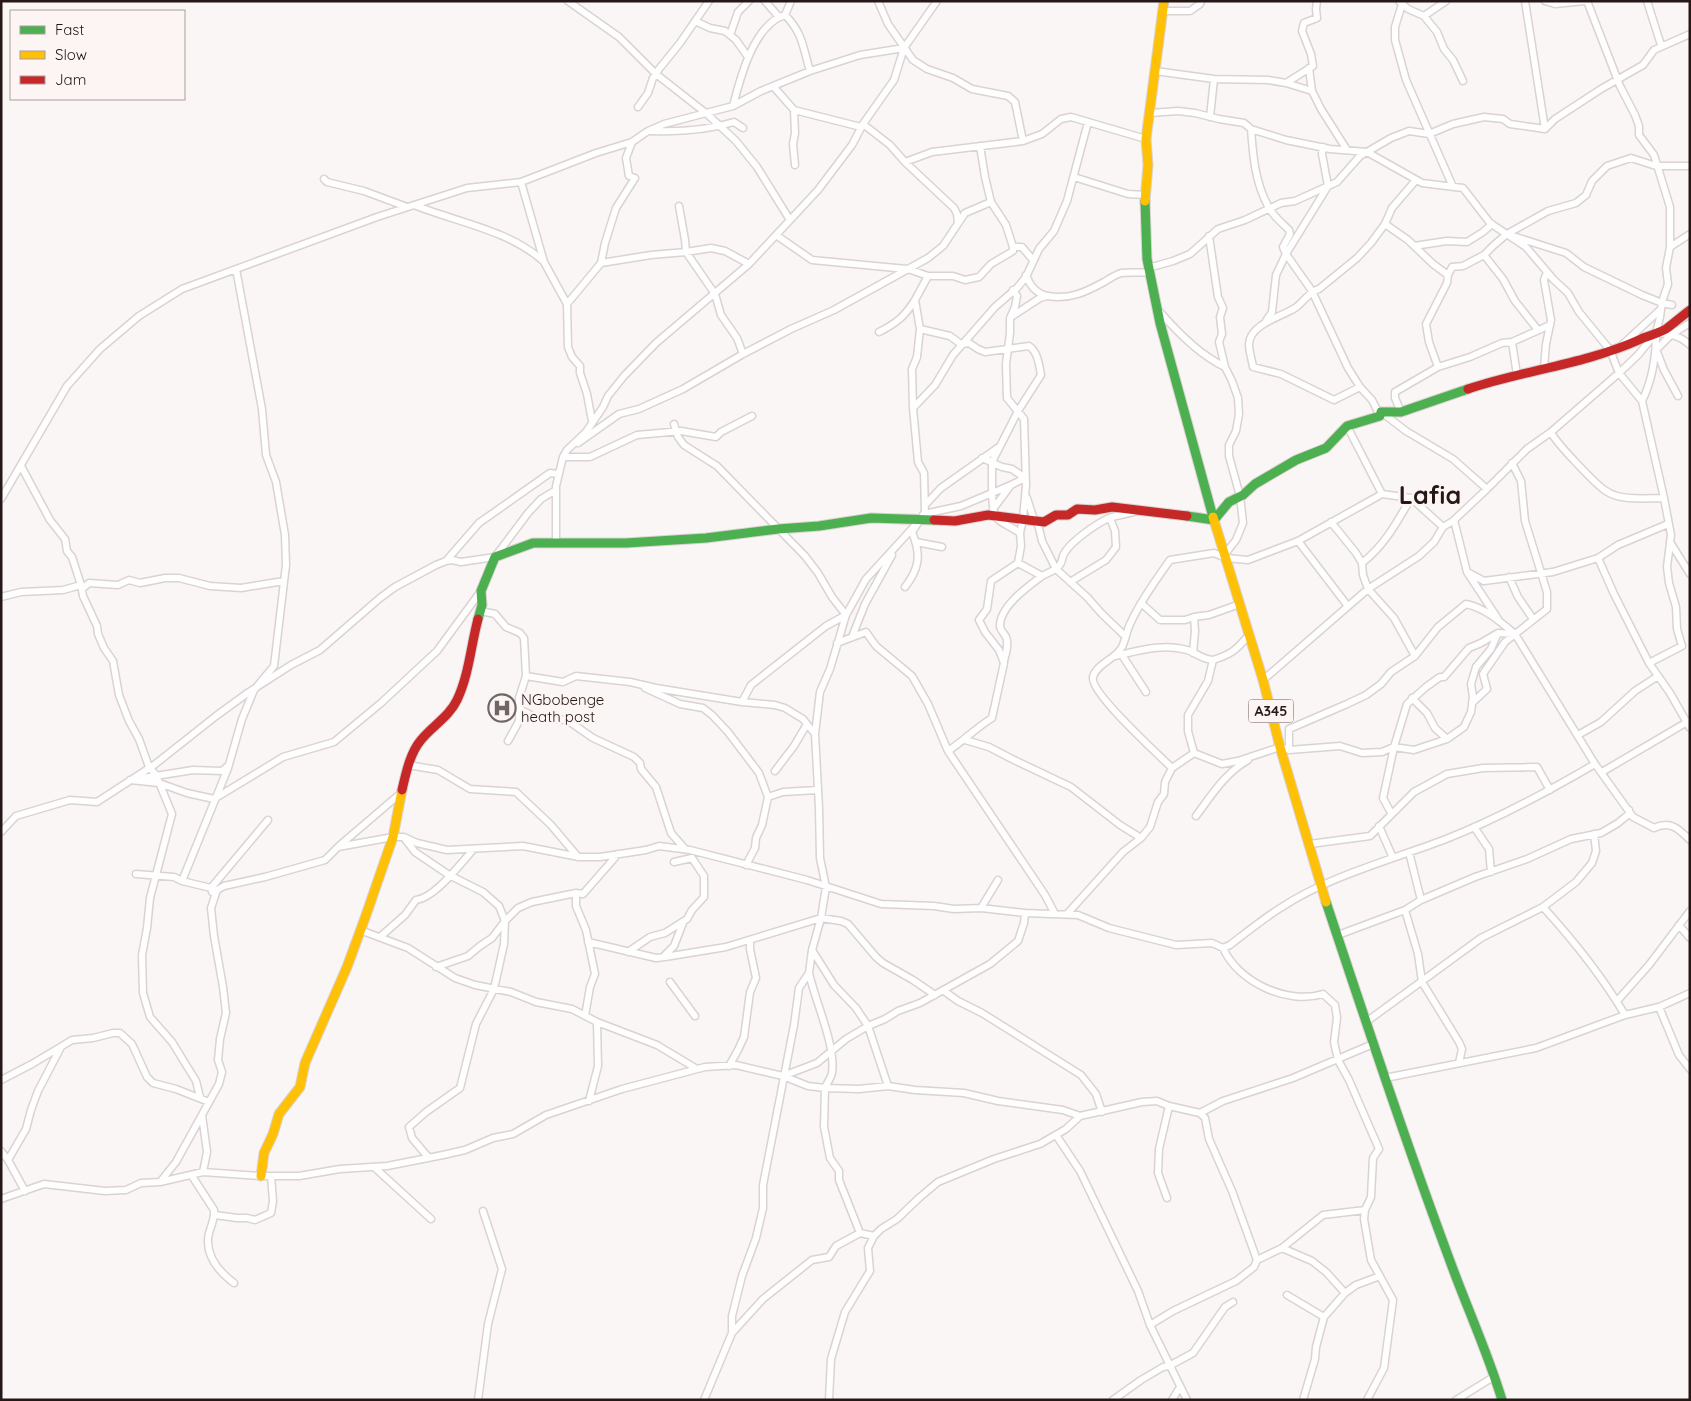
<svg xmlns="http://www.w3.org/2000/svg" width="1691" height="1401" viewBox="0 0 1691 1401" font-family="Quicksand,sans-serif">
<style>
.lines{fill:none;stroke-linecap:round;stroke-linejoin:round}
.street-casing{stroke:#dbd2d2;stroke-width:9}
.fast-casing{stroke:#dbd2d2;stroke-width:11}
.slow-casing{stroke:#dbd2d2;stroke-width:11}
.jam-casing{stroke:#dbd2d2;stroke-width:11}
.street{stroke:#fefefe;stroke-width:6}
.fast{stroke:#4caf50;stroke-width:9}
.slow{stroke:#ffc107;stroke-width:9}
.jam{stroke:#c62828;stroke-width:9}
.labels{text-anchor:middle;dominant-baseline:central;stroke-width:5;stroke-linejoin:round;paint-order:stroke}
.shield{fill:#fdf5f4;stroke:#665a59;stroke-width:1}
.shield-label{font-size:14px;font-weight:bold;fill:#251817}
.poi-label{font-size:15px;fill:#251817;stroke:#fdf5f4;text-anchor:start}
.town-label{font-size:25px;font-weight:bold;fill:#251817;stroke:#fdf5f4}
</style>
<rect width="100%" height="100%" fill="#fbf6f6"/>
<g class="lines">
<g class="street-casing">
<path id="street" d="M568 1 619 37 656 74 707 114 736 141 757 167 790 220
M765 1 779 17
M878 1 888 24 913 60 927 69 953 78 972 89 1008 96 1015 102 1023 141
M1399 1 1408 9 1424 16 1446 1
M1403 1 1395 27V40L1406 80 1453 187
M1525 1 1545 129
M1545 1 1555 4 1585 1
M1647 1 1661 45
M1162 11H1190L1200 4 1201 1
M785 15C803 33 803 48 810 71
M1424 16 1437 32 1444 49 1453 60 1463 81
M695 21 710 28 725 31 736 40 748 57
M730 35 738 12 749 1
M1309 68 1312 91
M1155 71 1214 79 1268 80 1286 83 1313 66 1311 54 1302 31 1304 23 1317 18 1316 9 1317 1
M1286 83 1312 91 1321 109 1347 150
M773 86 794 110 861 127
M733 106C740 78 754 24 785 15L791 1
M638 107 648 93 653 78 659 69 680 43 709 1
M794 110 795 133 793 144 795 165
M1150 113 1178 111 1195 113 1219 119 1244 123 1251 129 1286 140 1330 149 1367 152 1422 183 1463 188 1490 223 1526 247 1553 279 1568 293 1579 312 1610 350 1619 373 1642 401
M1210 117 1214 79
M863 124 890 145 905 162 932 152 1023 141 1042 134 1061 119 1071 117 1146 139
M1251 129C1253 156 1255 182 1268 206 1272 215 1282 223 1289 230L1290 234 1283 247 1286 254 1312 291 1348 368 1360 387 1372 400 1380 416
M651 131C678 132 708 130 734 122L743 128
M980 146 985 177 991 202 1006 225 1013 247
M905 162 954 208 957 214 958 223
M1074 177 1128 194 1145 195
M324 179 327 182 364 191 407 207
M521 182 544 262 567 304 568 347 572 357 580 366V373L587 394 592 421
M414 205C456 222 509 230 543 261
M679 206 685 240 686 252 715 294 721 315 737 338 743 354
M1385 224 1408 240 1433 264 1448 275 1447 283 1426 324 1429 342 1438 367
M776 235 812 260 896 268 908 269 928 276H953L965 280 979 277 991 264 1013 251V247
M1209 236 1218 297 1223 308 1220 317 1222 334 1219 342 1225 367 1232 381 1238 398 1239 414 1236 431 1229 445V456L1240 496 1243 523 1236 540 1225 554
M1513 236 1566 253 1584 267 1642 295 1662 303 1672 305
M1414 246 1447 241 1467 242 1483 232 1492 224
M1013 247H1022L1033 260
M1670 247 1690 234
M1484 255 1503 279 1515 301 1538 330
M601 263 651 255 686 252 711 248 725 251 749 264
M1148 268 1173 261 1190 254 1218 229 1245 220 1281 203 1295 201 1337 182 1360 156 1391 138 1409 131 1429 134 1453 124 1484 117 1503 119 1510 124 1545 129 1555 119 1601 89 1643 65 1654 50 1690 34
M1026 275C1030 286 1036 294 1048 296 1069 300 1086 292 1104 282 1109 279 1115 275 1121 273 1130 272 1140 273 1149 272
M1448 275 1452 267 1463 266 1484 255 1494 245 1507 234 1548 211 1576 203 1586 195 1592 181 1607 166 1631 158 1656 166H1690
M1013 290 1017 296 1015 307 1010 318V333L1006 364 1007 398 1024 419 1026 485 1023 519 1020 533 1021 546 1018 563
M567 304 601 263 605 243 616 208 635 178 629 176 626 158 632 142
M1160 312C1178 333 1200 355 1225 367
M1011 317 1040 298 1047 296
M1266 321 1272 312 1276 275 1286 254 1328 186 1322 154 1323 147
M920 329 950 336 962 345
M879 332C897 323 905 316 915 300
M1512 342 1550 325
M1622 345 1661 309
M1690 345C1679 335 1670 334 1656 333 1656 356 1652 381 1642 401L1664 498 1671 535 1670 542 1690 574
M1656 349 1664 370 1678 396
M1657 349 1672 334 1690 323
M1544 368 1546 344 1551 320 1544 280 1547 272
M1360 387 1334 400 1281 374 1253 367C1252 360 1249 352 1249 344 1250 324 1281 317 1295 308 1304 302 1308 292 1319 289L1357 258 1371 243 1385 224 1392 208 1416 180
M913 408 935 385 953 355 995 307 1017 288 1026 277 1039 249 1054 231 1067 201 1088 122
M1381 412 1406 431 1453 459 1487 489
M1401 412 1395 398V392L1438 367 1470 357 1502 343 1512 342 1517 375
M674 424 678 437 684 445 717 466 805 556 818 573 832 597 846 615
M1347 426 1382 494
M1551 432C1555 442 1593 481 1603 489 1607 492 1613 495 1617 496 1631 500 1649 498 1664 498
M578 443 619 414 639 409 683 389 743 354 791 329 834 310 928 258 943 246 965 213 991 202
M563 457H590L637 435 681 431 716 437 721 432 752 416
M982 458 1002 467 1012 469 1025 478
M21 466 50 520 65 539 67 551 72 557 81 585 83 596 97 626 98 634 104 648 113 661 119 695 129 721 139 739 149 767 156 775 172 814 150 898 147 928 142 955 143 993 150 1017 172 1042 196 1081 200 1097
M1011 485 992 493C993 525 998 518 1020 533
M1027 498 1034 520 1038 524 1042 541 1056 569C1065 561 1060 559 1065 552 1073 540 1096 524 1109 518 1118 515 1128 514 1137 511
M1 499 67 386 100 349 139 316 182 289 377 217 467 188 521 182 596 153 632 142 648 131 664 124 733 106 761 91 810 71 860 55 904 48 937 1
M925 505 941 488 999 447
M993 509 1011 485 1025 478
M924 514 961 506 992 493V462L1018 411 1041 375C1039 365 1038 352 1029 346L985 352 978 349 969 343 963 344
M1454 520 1467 572 1498 619
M1331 522 1356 553 1362 563 1363 575 1368 589 1394 618 1415 656
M1298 541 1347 605
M556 542V486L563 457 567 450 586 432 603 407 608 396 624 376 656 343 749 264 818 190 852 145 863 124 894 80 904 48
M916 542 942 547
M1598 558 1614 594 1649 663 1670 693 1690 728
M446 561 452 560 461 562 495 557 528 513 541 499 556 490
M1018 563 1042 576 1056 569 1087 597 1102 614 1125 636
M1362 563C1385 545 1397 522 1411 498
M1467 572 1484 581 1553 572 1598 558 1618 545 1668 524
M1509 577 1518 597 1533 619
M1070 582 1106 560 1116 547 1115 531 1110 518
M905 587C920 568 921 554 912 532L925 512 924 473 918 462 913 408 912 369 917 357 920 329 915 300 928 276
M82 589 89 583 118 585 129 580 140 583 165 578H179L210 586 241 588 284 581
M1 597 21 592 63 590 81 585
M1141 603 1160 620H1185L1194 617 1209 615 1240 604
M481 611 495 614 506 627 520 633 524 638 526 676 519 698V721L508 741
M852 637 865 604 892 555
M837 643 866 632 876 646 912 676 928 704 948 751 1045 895 1055 914
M1120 652 1146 692
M1193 653 1195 631 1194 617
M1115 656C1138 651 1163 643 1187 650 1197 653 1201 659 1213 660
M1004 661C1006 653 1009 644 1006 637 1004 633 1001 631 1000 627 999 607 1027 587 1042 576
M1649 663 1682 646 1677 629 1676 607 1669 583 1667 567 1670 543
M526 676 563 682 576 676 630 682 656 688 742 702 775 705 785 708 803 719 815 734
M1263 680 1368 589 1419 556 1434 542 1443 527 1453 521 1487 489 1527 449 1551 432 1619 373 1638 355 1656 333 1660 317 1662 302 1668 284 1666 268 1670 247V207L1654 155 1639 135V126L1635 115 1620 86 1587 1
M645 688 680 704 703 708 712 715 728 732 759 773 768 797 762 825 756 838 755 848 746 865
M1412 698 1427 713 1435 728 1447 739
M742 702 751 685 826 626 846 615
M1472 703 1487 689 1483 674 1505 642 1547 609V592L1525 521 1521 481 1512 463
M519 709 537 718 567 720 593 738 634 757 640 763 641 769 656 787 671 833 685 849
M1578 735 1601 722 1635 691 1658 676
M965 740 989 747 1012 759 1071 787 1120 825 1141 838
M1289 750V729L1347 704 1366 695 1381 684 1391 672 1415 656 1438 627 1466 604C1485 608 1501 622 1515 634L1595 764 1633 817 1654 828C1670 820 1679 829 1690 840
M948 751C963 741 976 728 992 718L1004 663 999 650 985 632 979 620 987 609 991 581 1018 563
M1194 753 1222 764 1238 761 1280 747 1289 750 1340 746 1362 753 1382 752 1394 747 1414 750 1447 739 1464 727 1471 712 1473 697 1471 684 1476 667 1491 649 1498 633
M1194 753 1188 731V715L1208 681 1213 660C1232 654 1236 650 1249 635
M408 765 438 770 470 789 516 792 551 825 578 857
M1172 768C1159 755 1089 692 1093 677 1096 664 1116 659 1122 647 1125 642 1127 629 1131 622 1141 600 1156 580 1170 560L1214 553 1226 558 1248 560 1298 541 1382 494 1411 498 1443 527
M775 771 794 746 807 724
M1602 772 1689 721
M137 779 193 770 222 771 229 765
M130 780 159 783 187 793 214 799 283 757 334 742 381 703 437 651 481 591
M768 797 783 792 818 790
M1391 813 1383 798 1394 747 1407 704 1426 687 1440 677H1444L1469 648 1481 643 1498 633 1514 634
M1196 816C1211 796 1225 773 1248 760
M1379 826 1393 858
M1474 827 1489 849 1491 872
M1 832 16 816 70 800 97 802 154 765 216 716 249 692 291 665 320 650 380 598 395 587 436 565 446 561 479 523 550 473 558 474
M405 839 415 852 449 875 483 892 499 906 505 921 504 944 494 989 476 1024 460 1088 426 1112 409 1127 412 1138 428 1157
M1310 844 1370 836 1414 792 1447 774 1483 768 1537 767 1550 790
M339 846 401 793
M1409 852 1421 900
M136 874 174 877 182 881 211 888 212 892
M182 881 228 768 242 719 254 690 274 666 286 565 285 535 276 482 266 455 262 409 236 269
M211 888 268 820
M576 893V906L586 930 595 974 590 987 585 1016
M1543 907C1573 940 1602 976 1625 1015
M981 908 998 880
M1405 910 1418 954 1422 982 1459 1042 1462 1049 1459 1063
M1067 914 1123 852 1141 838 1150 827 1158 802 1164 794 1165 782 1172 768 1194 753
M1679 925 1690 938
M360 930 408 948 455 978 475 985 511 992 536 1002 572 1009 597 1022 657 1045 697 1069
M1338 935 1405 910 1421 900 1475 877 1527 859 1571 839 1601 833 1618 823 1629 814V810
M380 937 405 915 416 900C435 898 460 864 473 850
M588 942 656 958 665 957 726 947 821 918 841 921 848 924 876 957 883 963 913 980 935 995
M1223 948C1238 982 1287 1005 1323 994L1335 1005 1337 1018 1334 1042 1338 1060 1349 1080 1379 1149 1373 1158 1371 1197 1365 1210 1364 1219 1371 1260 1393 1300 1384 1368 1367 1400
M812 950 834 985 856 1008 868 1026 888 1086
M628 952 650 937 665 933 687 919 692 910 704 897V876L692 858 674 862
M663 957 674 946 683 923
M436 967 468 956 480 946 492 938 505 921 518 908 532 902 576 893 583 894 618 854
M809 973C815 1001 836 1045 832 1073 831 1078 827 1083 825 1088L859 1089 888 1086 915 1090 964 1093 998 1101 1063 1110 1080 1116
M670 982 695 1016
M944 991 958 1001 982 1013 1081 1075 1096 1094 1102 1112
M1617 1001 1649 965 1690 911
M1659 1007 1679 1055 1690 1069
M1366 1022 1481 938 1543 907 1576 882 1592 863 1596 851 1594 834
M729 1066 738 1050 744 1037 750 992 756 978 750 949V940
M783 1076 817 1063 846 1039 868 1026 885 1019 898 1011 920 1003 990 964 1018 941 1024 923 1025 913
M1385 1078 1536 1048 1625 1015 1659 1007 1690 993
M1 1080 32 1064 72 1040 93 1038 113 1033H120L132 1044 147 1077 153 1083 176 1089 209 1102
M589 1101 598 1066 597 1022
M1200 1113 1223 1101 1293 1078 1373 1044
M202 1115 207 1152 203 1172
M1056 1135 1080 1171 1138 1291 1150 1325 1187 1400
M1 1151 8 1160 25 1191
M8 1160 26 1129 31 1110 38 1091 61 1047
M374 1167 431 1219
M192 1176 214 1210C215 1218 211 1226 209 1233 204 1255 218 1271 234 1283
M160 1182 203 1172 261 1176H299L340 1169 387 1166 443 1155 465 1150 493 1138 513 1134 546 1115 622 1089 705 1067 736 1065 783 1076 808 1086 825 1088 824 1127 830 1158 839 1171V1180L860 1233 874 1236
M1167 1198 1158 1173 1159 1149 1169 1106
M1 1199 44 1184 105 1191 126 1190 141 1183 160 1182 176 1162 219 1084 222 1072 218 1060 220 1039 226 1013 223 987 214 936 211 908 217 890 224 886 265 877 325 860 338 847 393 837H404L417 843 447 850 523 846 579 857H600L646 850 659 846 690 850 807 880 881 904 934 906 954 909 981 908 1025 913 1078 915 1109 928 1176 945 1212 943 1223 948 1230 945C1247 932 1264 918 1282 907 1329 876 1394 859 1446 839 1498 819 1547 792 1595 764
M215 1215 237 1218H247L255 1220 271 1213 273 1201 271 1176
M1282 1248 1312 1261 1326 1272 1345 1293
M1287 1295 1324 1317
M1150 1325 1173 1311 1236 1281 1254 1267 1257 1260 1282 1248 1323 1215 1365 1210
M732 1333V1316L742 1276 756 1238 763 1208V1185L794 1025 799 988 809 973 812 950 821 918 826 887 820 858 819 808 815 734 820 692 830 669 846 615 866 579 920 520
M478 1400 488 1324 502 1269 483 1211
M704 1400 732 1333 763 1299 812 1260 829 1257 836 1246 860 1233
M829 1400 831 1359 845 1312 870 1271 868 1248 874 1236 881 1229 897 1219 919 1198 938 1182 994 1159 1040 1144 1066 1129 1080 1116 1142 1102 1157 1101 1169 1106 1200 1113 1205 1118 1209 1139 1232 1191 1257 1260
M1113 1400 1141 1380 1163 1367 1169 1366 1193 1353 1225 1307 1233 1302
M1172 1400 1180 1387
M1303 1400 1315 1359 1316 1347 1324 1317 1345 1293 1356 1285 1380 1276
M1456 1400 1495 1376"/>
</g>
<g class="fast-casing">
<path id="fast" d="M1145 201 1147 259 1160 323 1213 517
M1187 516 1214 520 1229 502 1243 495 1255 484 1296 460 1326 448 1347 426 1380 416 1381 412H1401L1468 389
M478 619 482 605 481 591 495 557 533 543H626L706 538 778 529 819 526 871 518 934 520
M1326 902C1366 1022 1406 1143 1450 1261 1467 1308 1488 1353 1502 1400"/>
</g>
<g class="slow-casing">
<path id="slow" d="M1145 201 1148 165 1146 139 1164 1
M1213 517 1263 680 1280 747 1326 902
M261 1176 264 1153 273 1134 279 1114 300 1087 305 1063 347 967 365 918 393 837 402 790"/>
</g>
<g class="jam-casing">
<path id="jam" d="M1468 389C1525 370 1586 364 1641 339 1649 336 1658 333 1666 329 1674 323 1682 316 1690 310
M934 520 955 521 988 515 1044 522 1056 515H1068L1077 509 1095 510 1112 507 1187 516
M402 790C406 773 410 753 421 740 432 726 449 717 457 700 469 675 471 645 478 619"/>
</g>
<use href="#street" class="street"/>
<use href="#fast" class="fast"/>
<use href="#slow" class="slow"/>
<use href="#jam" class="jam"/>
</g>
<defs>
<g id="hospital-ring" transform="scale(1.4375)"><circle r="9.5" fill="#fdf5f4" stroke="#706665" stroke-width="1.5"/><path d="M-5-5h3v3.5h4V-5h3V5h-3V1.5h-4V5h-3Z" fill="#706665"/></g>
</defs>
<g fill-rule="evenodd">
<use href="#hospital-ring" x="502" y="708"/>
</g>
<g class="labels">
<rect class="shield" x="1248.5" y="699.5" width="45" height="23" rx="4"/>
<g class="shield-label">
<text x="1271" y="711">A345</text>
</g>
<g class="poi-label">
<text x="521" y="699">NGbobenge<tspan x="521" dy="17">heath post</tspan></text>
</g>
<g class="town-label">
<text x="1430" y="494">Lafia</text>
</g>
</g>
<rect width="1691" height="1401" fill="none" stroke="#251817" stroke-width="5"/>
<rect x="10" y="10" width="175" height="90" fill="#fdf5f4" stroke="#a79d9c"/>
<rect x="20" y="26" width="25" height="8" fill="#4caf50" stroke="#a79d9c"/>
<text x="55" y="35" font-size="15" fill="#251817">Fast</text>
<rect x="20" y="51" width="25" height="8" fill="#ffc107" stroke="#a79d9c"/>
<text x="55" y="60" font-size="15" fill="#251817">Slow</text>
<rect x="20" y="76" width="25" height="8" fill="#c62828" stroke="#a79d9c"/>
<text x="55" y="85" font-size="15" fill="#251817">Jam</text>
</svg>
